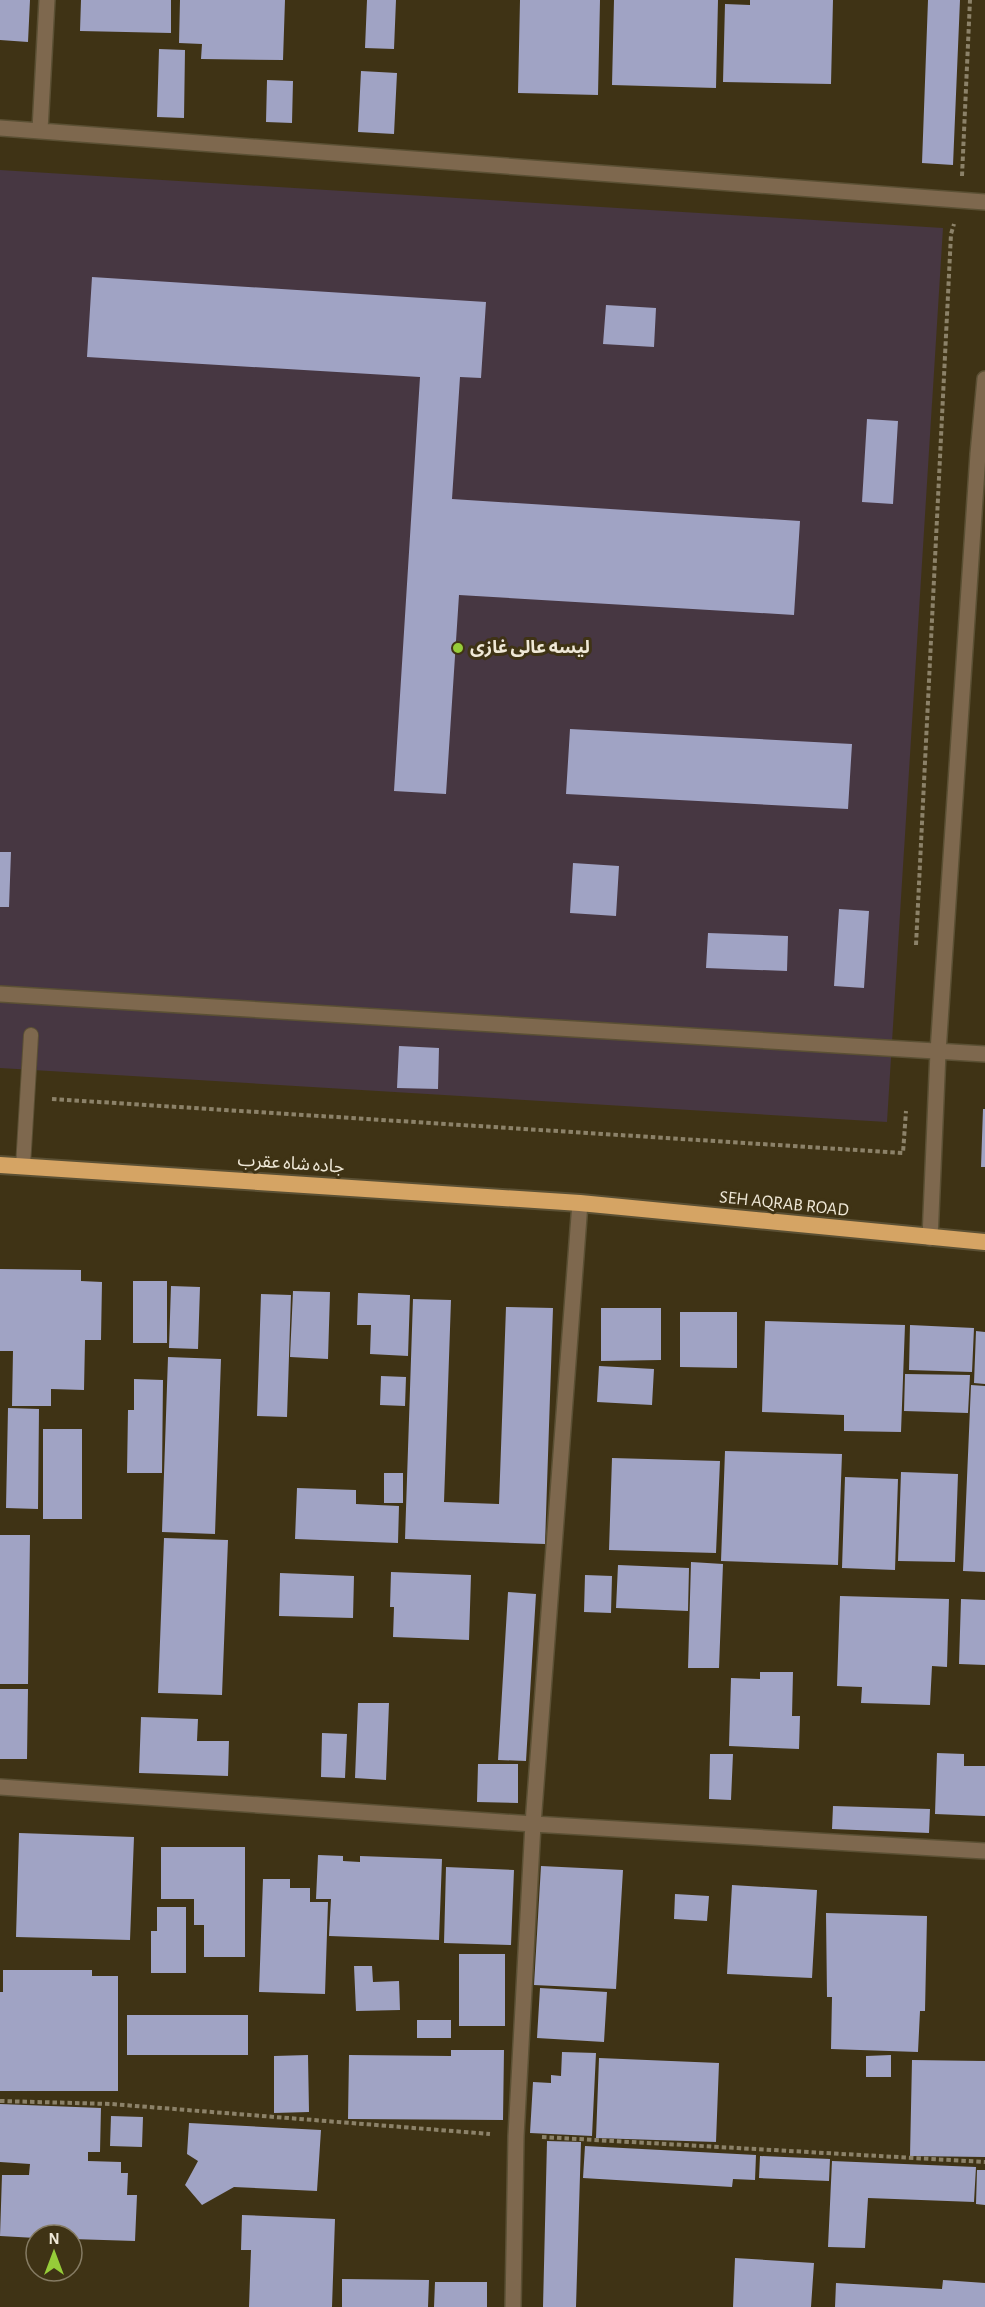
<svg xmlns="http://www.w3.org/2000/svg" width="985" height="2307" viewBox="0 0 985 2307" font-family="'Alegreya Sans','Noto Sans Arabic',sans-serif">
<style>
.education{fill:#473742}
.building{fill:#a0a3c4}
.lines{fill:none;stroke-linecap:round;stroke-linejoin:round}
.service-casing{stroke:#5b5034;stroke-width:16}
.minor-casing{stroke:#5b5034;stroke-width:18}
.trunk-casing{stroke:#5b5034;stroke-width:20}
.path{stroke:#8c8269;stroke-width:4;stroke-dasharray:4.5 3;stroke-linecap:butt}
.service{stroke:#7e684e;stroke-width:14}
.minor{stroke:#7e684e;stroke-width:15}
.trunk{stroke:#d5a464;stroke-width:16}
.poi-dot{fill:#96cc39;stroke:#3f3315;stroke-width:2}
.labels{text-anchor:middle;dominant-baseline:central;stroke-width:6;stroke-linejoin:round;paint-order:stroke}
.poi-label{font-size:18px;font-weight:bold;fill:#efe8d7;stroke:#3f3315;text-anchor:start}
.street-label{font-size:18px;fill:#efe8d7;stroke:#3f3315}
</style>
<rect width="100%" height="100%" fill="#3f3315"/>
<path class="education" d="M0 170 943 228 887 1122 0 1068Z"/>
<path class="building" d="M0 0H30L28 42 0 40Z
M81 0H171V33L80 31Z
M180 0H285L283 60 201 59 202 44 179 43Z
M367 0H396L394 49 365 48Z
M520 0H600L598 95 518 93Z
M614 0H718L716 88 612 85Z
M750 0H833L831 84 723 82 725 4 750 5Z
M928 0H960L953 165 922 163Z
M159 49 185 50 184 118 157 117Z
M361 71 397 73 394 134 358 132Z
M267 80 293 81 292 123 266 122Z
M92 277 486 302 481 378 460 377 452 499 800 521 794 615 459 595 446 794 394 791 420 377 87 357Z
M606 305 656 308 654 347 603 344Z
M867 419 898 421 893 504 862 502Z
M570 729 852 744 848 809 566 794Z
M0 852H11L9 907H0Z
M573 863 619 866 616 916 570 913Z
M839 909 869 911 864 988 834 986Z
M708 933 788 936 787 971 706 968Z
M399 1046 439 1048 438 1089 397 1088Z
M983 1109H985V1167H981Z
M0 1269 81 1270V1281L102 1282 101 1340H85L84 1390 51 1389V1406H12L13 1351H0Z
M133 1281H167V1343H133Z
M171 1286 200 1287 198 1349 169 1348Z
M293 1291 330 1292 328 1359 290 1357Z
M358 1293 410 1295 408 1356 370 1354 371 1325H357Z
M261 1294 291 1295 287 1417 257 1416Z
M413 1299 451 1300 444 1502 499 1504 506 1307 553 1308 545 1544 405 1539Z
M601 1308H661V1360L601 1361Z
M680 1312H737V1368L680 1367Z
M765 1321 905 1325 901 1432 844 1431V1415L762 1412Z
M910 1325 974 1328 972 1372 909 1370Z
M976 1331 985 1332V1384L974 1383Z
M168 1357 221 1359 215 1534 162 1532Z
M599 1366 654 1369 652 1405 597 1402Z
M905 1374 970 1375 968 1413 904 1411Z
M381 1376 406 1377 405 1406 380 1405Z
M134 1379 163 1380 162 1473H127L128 1410H134Z
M971 1385 985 1386V1572L963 1571Z
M8 1408 39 1409 38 1509 6 1508Z
M43 1429H82V1519H43Z
M725 1451 842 1454 838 1565 721 1561Z
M612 1458 720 1461 716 1553 609 1550Z
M901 1472 958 1474 955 1562 898 1561Z
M384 1473H403V1503H384Z
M845 1477 898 1479 895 1570 842 1568Z
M297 1488 356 1490V1504L399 1506 398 1543 295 1539Z
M0 1535H30L28 1684H0Z
M164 1538 228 1540 222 1695 158 1693Z
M691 1562 723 1564 719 1668H688Z
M618 1565 689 1568 688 1611 616 1608Z
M391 1572 471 1575 469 1640 393 1637 394 1607H390Z
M280 1573 354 1576 353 1618 279 1616Z
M585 1575 612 1576 611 1613 584 1612Z
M508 1592 536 1594 526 1761 498 1760Z
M840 1596 949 1599 947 1667 932 1666 930 1705 861 1703 862 1687 837 1686Z
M961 1599 985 1600V1665L959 1664Z
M760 1672H793L792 1716H800L799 1749 729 1746 731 1678 760 1679Z
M0 1689H28L27 1759H0Z
M358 1703H389L386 1780 355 1778Z
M141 1717 198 1719 197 1741H229L228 1776 139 1773Z
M322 1733 347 1734 345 1778 321 1777Z
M937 1753 964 1754V1766H985V1816L935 1814Z
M710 1754H733L731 1800 709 1799Z
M478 1764H518V1803L477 1802Z
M833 1806 930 1809 929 1833 832 1829Z
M19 1833 134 1837 130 1940 16 1937Z
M161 1847H245V1957H204V1925H194V1899H161Z
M318 1855 343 1856V1861L360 1862V1856L442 1859 439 1940 329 1936 331 1899H316Z
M541 1866 623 1870 616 1989 534 1985Z
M446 1867 514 1870 511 1945 444 1943Z
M263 1879H290V1888H310V1902H328L325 1994 259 1992Z
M732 1885 817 1890 812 1978 727 1974Z
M675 1894 709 1896 707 1921 674 1919Z
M157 1907H186V1973H151V1931H157Z
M826 1913 927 1916 925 2011H920L918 2052 831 2049 832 1997H827Z
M459 1954H505V2026H459Z
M354 1966H372L373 1982 399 1981 400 2010 356 2011Z
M3 1970H92V1976H118V2091H0V1992H3Z
M540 1988 607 1992 604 2042 537 2038Z
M127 2015H248V2055H127Z
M417 2020H451V2038H417Z
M451 2050H504L503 2120 348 2119 349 2055 451 2056Z
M562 2052 596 2053 592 2136 530 2133 533 2082 551 2083V2075L561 2076Z
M308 2055 309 2112 274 2113V2056Z
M891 2055V2077H866V2056Z
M599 2058 719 2063 716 2142 596 2138Z
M912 2060 985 2061V2157L910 2156Z
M0 2104 101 2108 100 2152H88V2161L121 2162V2173H128L127 2195H137L135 2241 72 2239V2235H36V2238L0 2236 2 2175H29L30 2164 0 2162Z
M111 2116 143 2117 142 2147 110 2146Z
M189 2123 321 2130 317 2191 234 2187 202 2205 185 2185 198 2161 187 2154Z
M547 2141 581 2142 576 2307H543Z
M585 2146 756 2155 755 2180 733 2179 732 2187 583 2178Z
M760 2156 830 2159 829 2181 759 2178Z
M832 2161 976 2167 974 2202 868 2198 865 2248 828 2247Z
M977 2170H985V2205L976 2204Z
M242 2215 335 2219 332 2307H249L251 2250H241Z
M735 2258 814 2263 811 2307H733Z
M342 2279 429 2280 428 2307H342Z
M943 2280 985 2283V2307H835L836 2283 942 2289Z
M435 2282H487V2307H434Z"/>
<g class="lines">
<g class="service-casing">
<path id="service" d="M23 1166 31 1035"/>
</g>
<g class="minor-casing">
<path id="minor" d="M0 128 985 202
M40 130 47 0
M0 994 985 1054
M930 1238 938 1052 978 454 985 379
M0 1787 533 1824 985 1851
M513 2307 516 2136 533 1824 580 1203"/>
</g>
<g class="trunk-casing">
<path id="trunk" d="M0 1165 580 1203 985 1242"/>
</g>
<path class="path" d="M962 176 970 0
M916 945 951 234 954 224
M52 1099 903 1153 906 1111
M0 2101 111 2104 490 2134
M542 2137 985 2162"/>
<use href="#service" class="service"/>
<use href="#minor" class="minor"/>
<use href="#trunk" class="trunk"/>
</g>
<circle class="poi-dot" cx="458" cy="648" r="6"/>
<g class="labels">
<g class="poi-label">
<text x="470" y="648">لیسه عالی غازی</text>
</g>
<g class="street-label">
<text transform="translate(291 1164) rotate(4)">جاده شاه عقرب</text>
<text transform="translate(784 1204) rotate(6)">SEH AQRAB ROAD</text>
</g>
</g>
<g transform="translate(54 2253)"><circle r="28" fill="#3f3315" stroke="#857b63" stroke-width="1.5"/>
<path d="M0-4.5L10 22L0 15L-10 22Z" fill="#96cc39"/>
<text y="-9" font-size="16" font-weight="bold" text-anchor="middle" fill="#efe8d7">N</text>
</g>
</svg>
